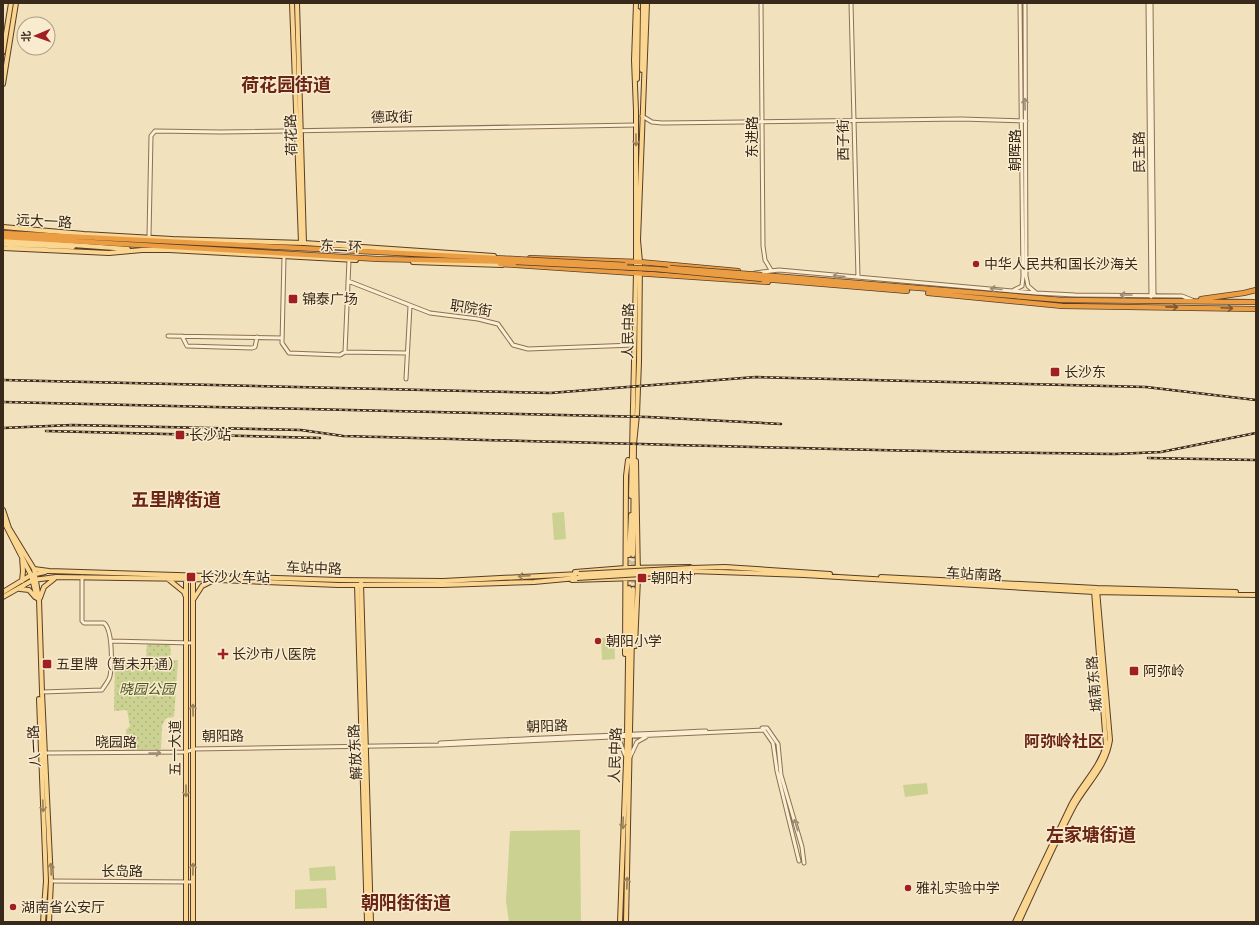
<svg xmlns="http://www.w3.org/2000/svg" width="1259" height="925" viewBox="0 0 1259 925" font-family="'Roboto Serif','Noto Sans SC',serif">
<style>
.green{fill:url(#green-dots)}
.pitch{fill:#cbd190}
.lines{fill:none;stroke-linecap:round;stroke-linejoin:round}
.major-tunnel{stroke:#cdbc9d;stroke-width:4;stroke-dasharray:4 2;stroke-linecap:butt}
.minor-casing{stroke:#8c7054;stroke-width:5}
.major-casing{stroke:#583e29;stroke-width:6}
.highway-casing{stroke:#583e29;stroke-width:6}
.minor{stroke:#fceed1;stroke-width:3}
.major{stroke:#fad690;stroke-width:4}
.highway{stroke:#eb9d44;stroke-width:4.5}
.rail-casing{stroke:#39291b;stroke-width:2.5}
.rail{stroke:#f9ebcd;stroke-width:1;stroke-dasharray:3;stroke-linecap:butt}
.major-bridge-casing{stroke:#583e29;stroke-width:6;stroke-linecap:butt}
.highway-bridge-casing{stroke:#583e29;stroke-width:6;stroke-linecap:butt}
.major-bridge{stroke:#fad690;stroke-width:4}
.highway-bridge{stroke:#eb9d44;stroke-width:4.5}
.oneway{stroke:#9a8c76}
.oneway2{stroke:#9a8056}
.oneway3{stroke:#80572b}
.poi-dot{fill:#a01f23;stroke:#f9ebcd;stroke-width:1.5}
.labels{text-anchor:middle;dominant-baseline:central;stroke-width:3;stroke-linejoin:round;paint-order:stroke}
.street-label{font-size:14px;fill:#39291b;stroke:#f9ebcd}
.poi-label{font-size:14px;fill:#39291b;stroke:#f9ebcd;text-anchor:start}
.park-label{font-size:14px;font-style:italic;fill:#4b581f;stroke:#f9ebcd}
.quarter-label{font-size:16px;font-weight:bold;fill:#6a2516;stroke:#f9ebcd}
.district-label{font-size:18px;font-weight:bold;fill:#6a2516;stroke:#f9ebcd}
</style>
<defs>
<pattern id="green-dots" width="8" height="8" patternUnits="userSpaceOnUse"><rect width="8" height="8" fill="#cbd190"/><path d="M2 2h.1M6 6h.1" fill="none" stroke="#afb37c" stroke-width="1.8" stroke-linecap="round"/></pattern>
</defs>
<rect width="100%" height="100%" fill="#f2e1bd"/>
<path class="green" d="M147 641H170L171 660H178L174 717 166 718 162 726 161 749 128 750 126 730 130 726 127 710 114 711 115 661 146 660Z"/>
<path class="pitch" d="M564 512 566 539 554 540 552 513Z
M614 637 615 659 602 660 601 638Z
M927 783 928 794 905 797 903 785Z
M580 830 581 922H509L506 901 510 831Z
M335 866 336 880 310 881 309 868Z
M326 888 327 908 295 909V890Z"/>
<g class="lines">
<path class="major-tunnel" d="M629 588V555
M633 589V555"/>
<g class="minor-casing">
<path id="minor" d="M761 3 763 246 765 260 771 270
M851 3 858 277
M1025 3 1026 276 1028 286 1036 293
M1148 3 1151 297
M1151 3 1154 295
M642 116 652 122 662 123 961 119 1026 121
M149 237 151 136 155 131 221 132 636 125
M284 257 282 343 289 353 340 355 345 352 407 353
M755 273 779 270 1036 293 1075 295 1182 296 1192 300
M348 281 430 313 478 319 498 324 513 345 528 349 634 345
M1014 290 1022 286 1023 277 1020 3
M168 336 282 338
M182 336 187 346 252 348 255 347 257 337
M345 352 349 260
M406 379 410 306
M111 641 192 643
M42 692 102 690C104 686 109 681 110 676 112 666 113 630 104 623H84L82 621V577
M762 728H767L778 744 781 775 802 847 804 863
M614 739 620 742 625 755
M440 743C529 738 618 735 706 731
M46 753 186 752 194 749 440 745 764 730 773 743 777 771 799 861
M630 757 637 742 646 737
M51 881 193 882"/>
</g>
<g class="major-casing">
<path id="major" d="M292 3 301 243
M297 3 304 243
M3 52 11 3
M642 70 643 3
M637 79 638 11
M3 84 16 3
M3 227 84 234 172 239
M169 239 304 243 494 256
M3 240 128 249
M3 244 73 247
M3 248 109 253 142 250H170
M169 250 356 260
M413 262 502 265
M631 496 636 272V111L634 60 636 3
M3 510 9 528 34 569 39 599 42 692 51 881 49 922
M3 520 31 575 37 598
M629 555 631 515
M633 555 634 444 637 415 639 362 640 262 638 240 647 3
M691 568 725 567 830 574
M34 569 49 571 339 580 443 581 579 574
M690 571 804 575 1094 592 1256 595
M575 572 625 568 690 567
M881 577 1097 588 1236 592
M168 579 184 592 186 597
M572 580 638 578 692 573
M22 581 23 571 22 557
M361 583 371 922
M357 585 367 922
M20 589 29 590 35 597
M3 592 31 575 45 572
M3 597 33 580 56 577 193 579 338 585H443L534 582 577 578
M40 598 44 587 54 579
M193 600 202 586 212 581
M635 646 638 578 636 461
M625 654 626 476 628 460
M39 699 46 881 43 922
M186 922V578
M193 922V578
M620 922 627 735 629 588
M626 922 633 589
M1015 922 1071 805C1082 784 1100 768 1106 745L1094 591
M1019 922C1037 883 1054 844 1074 806 1087 783 1106 767 1110 740L1097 590"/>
</g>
<g class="highway-casing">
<path id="highway" d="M3 233 516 259
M3 237 378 259 516 262
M530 258 640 262 738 271
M500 264 768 282
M762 275 1062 300 1256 302
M762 279 907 291
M928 293 1062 306 1256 309
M1201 299 1244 293 1256 290"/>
</g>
<use href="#minor" class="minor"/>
<use href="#major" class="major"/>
<use href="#highway" class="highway"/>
<g class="rail-casing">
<path id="rail" d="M3 380 550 393 756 377 1146 387 1256 400
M3 402 648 417 781 424
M3 428 72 425 301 430 343 436C601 443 858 451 1115 454L1161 452 1256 433
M46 431 320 438
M1148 458 1256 460"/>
</g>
<use href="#rail" class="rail"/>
<g class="major-bridge-casing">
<path id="major-bridge" d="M579 574 691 568
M577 578 690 571"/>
</g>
<g class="highway-bridge-casing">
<path id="highway-bridge" d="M516 259 625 265
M516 262 656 269 762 279
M670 268 762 275"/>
</g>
<use href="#major-bridge" class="major-bridge"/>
<use href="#highway-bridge" class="highway-bridge"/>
</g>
<defs><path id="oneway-shaft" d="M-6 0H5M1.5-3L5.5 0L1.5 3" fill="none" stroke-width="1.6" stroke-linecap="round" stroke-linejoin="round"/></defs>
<g class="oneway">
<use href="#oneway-shaft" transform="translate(1025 104) rotate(-91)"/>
<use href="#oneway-shaft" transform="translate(839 276) rotate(-175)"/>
<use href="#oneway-shaft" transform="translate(996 289) rotate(-175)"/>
<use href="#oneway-shaft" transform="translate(1126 295) rotate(-180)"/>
<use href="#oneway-shaft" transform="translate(155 753) rotate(-1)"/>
<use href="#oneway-shaft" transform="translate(796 825) rotate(-107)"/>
</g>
<g class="oneway2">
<use href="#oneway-shaft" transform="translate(636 140) rotate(90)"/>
<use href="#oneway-shaft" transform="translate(524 576) rotate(177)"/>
<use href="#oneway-shaft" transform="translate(193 710) rotate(-91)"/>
<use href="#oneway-shaft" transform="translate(186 791) rotate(90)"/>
<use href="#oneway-shaft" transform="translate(43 806) rotate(88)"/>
<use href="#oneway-shaft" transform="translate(623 823) rotate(92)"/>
<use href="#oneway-shaft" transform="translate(51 869) rotate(-92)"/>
<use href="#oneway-shaft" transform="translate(193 869) rotate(-89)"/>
<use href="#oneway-shaft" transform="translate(627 883) rotate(-88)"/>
</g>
<g class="oneway3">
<use href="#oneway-shaft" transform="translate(1172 307) rotate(1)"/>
<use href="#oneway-shaft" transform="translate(1227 308) rotate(3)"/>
</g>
<g class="poi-dot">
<circle cx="976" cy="264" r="4"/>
<rect x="288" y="294" width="10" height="10" rx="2"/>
<rect x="1050" y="367" width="10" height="10" rx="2"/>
<rect x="175" y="430" width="10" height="10" rx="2"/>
<rect x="186" y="572" width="10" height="10" rx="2"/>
<rect x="637" y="573" width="10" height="10" rx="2"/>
<circle cx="598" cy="641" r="4"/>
<path d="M221 648h4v4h4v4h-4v4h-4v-4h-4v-4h4z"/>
<rect x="42" y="659" width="10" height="10" rx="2"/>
<rect x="1129" y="666" width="10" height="10" rx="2"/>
<circle cx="908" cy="888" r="4"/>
<circle cx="13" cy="907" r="4"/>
</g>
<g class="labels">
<g class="street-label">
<text transform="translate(392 117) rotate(-1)">德政街</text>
<text transform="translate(291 135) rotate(-92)">荷花路</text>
<text transform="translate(752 137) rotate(-90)">东进路</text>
<text transform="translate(843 140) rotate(-91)">西子街</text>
<text transform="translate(1015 150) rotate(-90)">朝晖路</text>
<text transform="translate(1139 152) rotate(-91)">民主路</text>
<text transform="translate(44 221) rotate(3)">远大一路</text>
<text transform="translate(341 246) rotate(3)">东二环</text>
<text transform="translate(471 308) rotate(9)">职院街</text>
<text transform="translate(628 331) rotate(-89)">人民中路</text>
<text transform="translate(314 568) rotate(2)">车站中路</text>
<text transform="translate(974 574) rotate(3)">车站南路</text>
<text transform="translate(1094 684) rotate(-95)">城南东路</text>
<text transform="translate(547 726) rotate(-2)">朝阳路</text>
<text transform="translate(223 736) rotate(-1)">朝阳路</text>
<text x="116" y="742">晓园路</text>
<text transform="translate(34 746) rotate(-93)">八一路</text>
<text transform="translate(175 748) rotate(-90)">五一大道</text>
<text transform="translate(355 752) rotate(-93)">解放东路</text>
<text transform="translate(615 755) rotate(-88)">人民中路</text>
<text x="122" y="871">长岛路</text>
</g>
<g class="poi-label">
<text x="984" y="264">中华人民共和国长沙海关</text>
<text x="302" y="299">锦泰广场</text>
<text x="1064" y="372">长沙东</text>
<text x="189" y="435">长沙站</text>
<text x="200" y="577">长沙火车站</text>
<text x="651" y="578">朝阳村</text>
<text x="606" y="641">朝阳小学</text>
<text x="232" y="654">长沙市八医院</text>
<text x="56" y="664">五里牌（暂未开通）</text>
<text x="1143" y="671">阿弥岭</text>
<text x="916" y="888">雅礼实验中学</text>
<text x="21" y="907">湖南省公安厅</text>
</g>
<g class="park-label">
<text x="147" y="689">晓园公园</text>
</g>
<g class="quarter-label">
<text x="1064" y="741">阿弥岭社区</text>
</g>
<g class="district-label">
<text x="286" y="84">荷花园街道</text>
<text x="176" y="499">五里牌街道</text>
<text x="1091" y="834">左家塘街道</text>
<text x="406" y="902">朝阳街街道</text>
</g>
</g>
<rect width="1259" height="925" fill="none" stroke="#39291b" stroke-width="8"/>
<g transform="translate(36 36) rotate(268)"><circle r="19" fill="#f9ebcd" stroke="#ac9d86"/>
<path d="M0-3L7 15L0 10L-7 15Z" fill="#a01f23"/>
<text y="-6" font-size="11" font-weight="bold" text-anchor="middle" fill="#39291b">北</text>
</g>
</svg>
